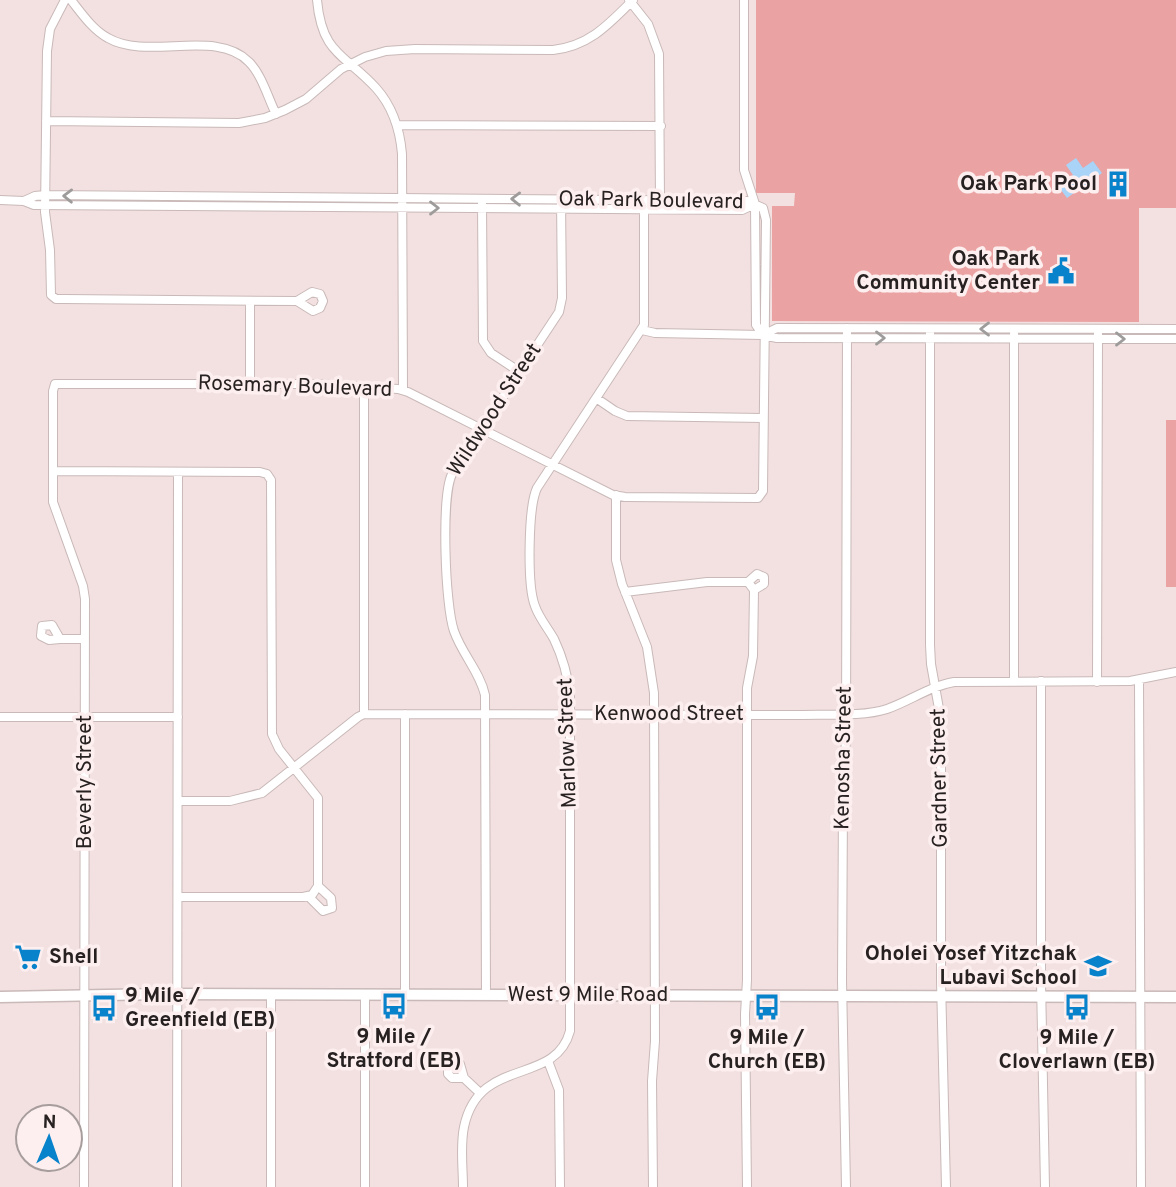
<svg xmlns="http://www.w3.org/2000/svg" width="1176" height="1187" viewBox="0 0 1176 1187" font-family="Overpass,sans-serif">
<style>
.green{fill:#eaa2a2}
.water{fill:#a9d4f8}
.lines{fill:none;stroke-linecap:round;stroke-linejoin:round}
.minor-casing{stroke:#c9b9b8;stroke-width:10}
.major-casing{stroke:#c9b9b8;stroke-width:13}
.minor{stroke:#fff;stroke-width:8}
.major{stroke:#fff;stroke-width:10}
.oneway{stroke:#9e9b9b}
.labels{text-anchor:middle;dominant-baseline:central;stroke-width:7;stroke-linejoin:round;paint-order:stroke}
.poi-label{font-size:21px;font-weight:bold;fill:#272121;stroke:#fdefef;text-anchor:end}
.street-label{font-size:21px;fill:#272121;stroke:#fdefef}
</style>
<rect width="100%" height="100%" fill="#f2e1e0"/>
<path class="green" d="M756 0H1176V208H1139V322L772 321V206H794L795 193H756Z
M1166 420H1176V587H1166Z"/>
<path class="water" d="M1076 158 1083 168 1093 161 1102 173 1067 198 1058 186 1073 175 1066 165Z"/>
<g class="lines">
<g class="minor-casing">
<path id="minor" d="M65 0 50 29 47 51 45 212 50 250 51 295 56 299H63L297 301 313 311 320 308 323 301 320 294 312 292 297 301
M71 0C82 14 93 30 108 38 148 61 216 28 249 62 262 75 268 98 276 114
M317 0C322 55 345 54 376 88 393 107 400 130 402 154L403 390
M629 0 648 24 659 54 660 203
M744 0V170L755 204 756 325 763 335
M46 121 239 123 265 118 285 110 306 99 341 69 365 57 386 51 415 49 553 50C589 46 608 25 633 0
M397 125 661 126
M0 200 24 201 34 205 742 210 755 204
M24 201 35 196 45 195 747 201 763 208 766 220 763 491 758 498 625 497 613 495 408 392 398 389 315 384H55L53 391V502L83 586 85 599 84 1187
M482 204 483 341 491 353 520 372
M930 329V645L931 664 941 720V981L946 1187
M642 330 655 333 763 335 777 338 1176 339
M1014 334V681
M763 335 777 328 1176 329
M250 384V301
M364 388V714
M596 398 615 411 627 416 763 418
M53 471 260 472 267 474 271 480 272 734 279 749 318 798V886L312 895 303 897H178
M616 495V560L622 584 647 647 654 693 655 1041 652 1081 653 1187
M748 582 757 574 764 577V584L754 590
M625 592 707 582H748L754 590 753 656 747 688V980L745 1014 747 1187
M60 639 49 640 41 636 42 626 52 625 60 639H85
M1041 681V981L1045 1187
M1139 681 1141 1187
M1097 682 1098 334
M405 714V995
M0 717H178
M178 801H230L262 793 358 717 364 714 799 715C825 714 863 717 887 709 910 701 930 686 954 682L1130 681 1176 672
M308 896 323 911 332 908 331 898 318 886
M365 995V1187
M486 995 485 695C480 672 462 654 454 631 445 605 441 497 452 474L559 312 562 298 561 199
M548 1061 559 1090 560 1187
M464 1078H452L448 1074V1067L452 1063 460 1064 464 1078 480 1093
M177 1187 178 472
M271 1187V995
M463 1187C463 1168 460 1146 464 1127 479 1055 555 1087 570 1031V696C568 676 563 658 554 639 548 628 539 618 535 606 527 586 528 507 537 488L644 325V200
M846 1187 842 980 843 805 846 737 847 328"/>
</g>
<g class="major-casing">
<path id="major" d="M0 997 160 994 1176 997"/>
</g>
<use href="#minor" class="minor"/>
<use href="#major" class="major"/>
</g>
<defs><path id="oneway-chevron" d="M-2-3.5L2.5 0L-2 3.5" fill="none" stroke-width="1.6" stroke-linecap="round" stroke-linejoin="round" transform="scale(1.75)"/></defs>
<g class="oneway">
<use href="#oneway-chevron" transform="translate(68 196) rotate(-179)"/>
<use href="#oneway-chevron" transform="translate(516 199) rotate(-179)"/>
<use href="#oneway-chevron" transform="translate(434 208)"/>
<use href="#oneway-chevron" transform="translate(985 329) rotate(-180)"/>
<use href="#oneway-chevron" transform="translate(880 338)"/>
<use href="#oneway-chevron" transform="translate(1120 339)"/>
</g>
<defs>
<g id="building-bare" transform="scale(2.1)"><path d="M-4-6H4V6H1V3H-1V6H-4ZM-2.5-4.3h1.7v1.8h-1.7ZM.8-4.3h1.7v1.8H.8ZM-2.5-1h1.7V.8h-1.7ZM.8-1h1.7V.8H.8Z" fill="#0882ca" stroke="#fdefef" stroke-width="2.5" paint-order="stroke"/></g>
<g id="civic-bare" transform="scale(2.1)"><path d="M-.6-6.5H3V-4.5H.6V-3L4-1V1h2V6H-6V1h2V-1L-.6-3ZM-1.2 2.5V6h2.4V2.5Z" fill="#0882ca" stroke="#fdefef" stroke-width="2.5" paint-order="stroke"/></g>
<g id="supermarket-bare" transform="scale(2.1)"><path d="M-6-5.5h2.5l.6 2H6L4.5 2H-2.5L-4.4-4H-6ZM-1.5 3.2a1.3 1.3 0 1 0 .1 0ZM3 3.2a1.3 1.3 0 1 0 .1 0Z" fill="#0882ca" stroke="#fdefef" stroke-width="2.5" paint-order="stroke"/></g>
<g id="school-bare" transform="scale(2.1)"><path d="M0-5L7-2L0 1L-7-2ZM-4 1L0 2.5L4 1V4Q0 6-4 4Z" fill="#0882ca" stroke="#fdefef" stroke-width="2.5" paint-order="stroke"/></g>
<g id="bus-bare" transform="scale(2.1)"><path d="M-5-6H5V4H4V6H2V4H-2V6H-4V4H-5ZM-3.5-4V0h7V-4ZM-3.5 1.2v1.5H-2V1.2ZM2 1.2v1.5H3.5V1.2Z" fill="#0882ca" stroke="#fdefef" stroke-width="2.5" paint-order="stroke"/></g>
</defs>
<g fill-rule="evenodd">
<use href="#building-bare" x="1118" y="184"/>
<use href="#civic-bare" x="1061" y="271"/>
<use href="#supermarket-bare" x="28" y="957"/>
<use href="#school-bare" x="1098" y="966"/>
<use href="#bus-bare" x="394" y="1006"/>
<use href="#bus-bare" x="767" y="1007"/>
<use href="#bus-bare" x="1077" y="1007"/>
<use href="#bus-bare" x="104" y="1008"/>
</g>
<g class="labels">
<g class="poi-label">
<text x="1097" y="184">Oak Park Pool</text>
<text x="1040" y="259">Oak Park<tspan x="1040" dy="24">Community Center</tspan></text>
<text x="1077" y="954">Oholei Yosef Yitzchak<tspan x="1077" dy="24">Lubavi School</tspan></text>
<text x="49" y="957" text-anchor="start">Shell</text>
<text x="125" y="996" text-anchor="start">9 Mile /<tspan x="125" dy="24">Greenfield (EB)</tspan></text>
<text x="394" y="1037" text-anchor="middle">9 Mile /<tspan x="394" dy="24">Stratford (EB)</tspan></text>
<text x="767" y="1038" text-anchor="middle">9 Mile /<tspan x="767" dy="24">Church (EB)</tspan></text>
<text x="1077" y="1038" text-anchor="middle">9 Mile /<tspan x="1077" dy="24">Cloverlawn (EB)</tspan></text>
</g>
<g class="street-label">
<text transform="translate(651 201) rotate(1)">Oak Park Boulevard</text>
<text transform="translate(295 387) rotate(2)">Rosemary Boulevard</text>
<text transform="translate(495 410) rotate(-57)">Wildwood Street</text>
<text x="669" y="714">Kenwood Street</text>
<text transform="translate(568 743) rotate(-92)">Marlow Street</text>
<text transform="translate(844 758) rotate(-89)">Kenosha Street</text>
<text transform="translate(940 778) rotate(-91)">Gardner Street</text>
<text transform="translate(85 782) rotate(-90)">Beverly Street</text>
<text x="588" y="995">West 9 Mile Road</text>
</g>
</g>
<g transform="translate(49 1138) rotate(2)"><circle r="33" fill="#fdefef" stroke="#a79d9d" stroke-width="2"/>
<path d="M0-5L12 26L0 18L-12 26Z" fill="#0882ca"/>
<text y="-10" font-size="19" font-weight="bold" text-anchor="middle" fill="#272121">N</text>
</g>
</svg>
